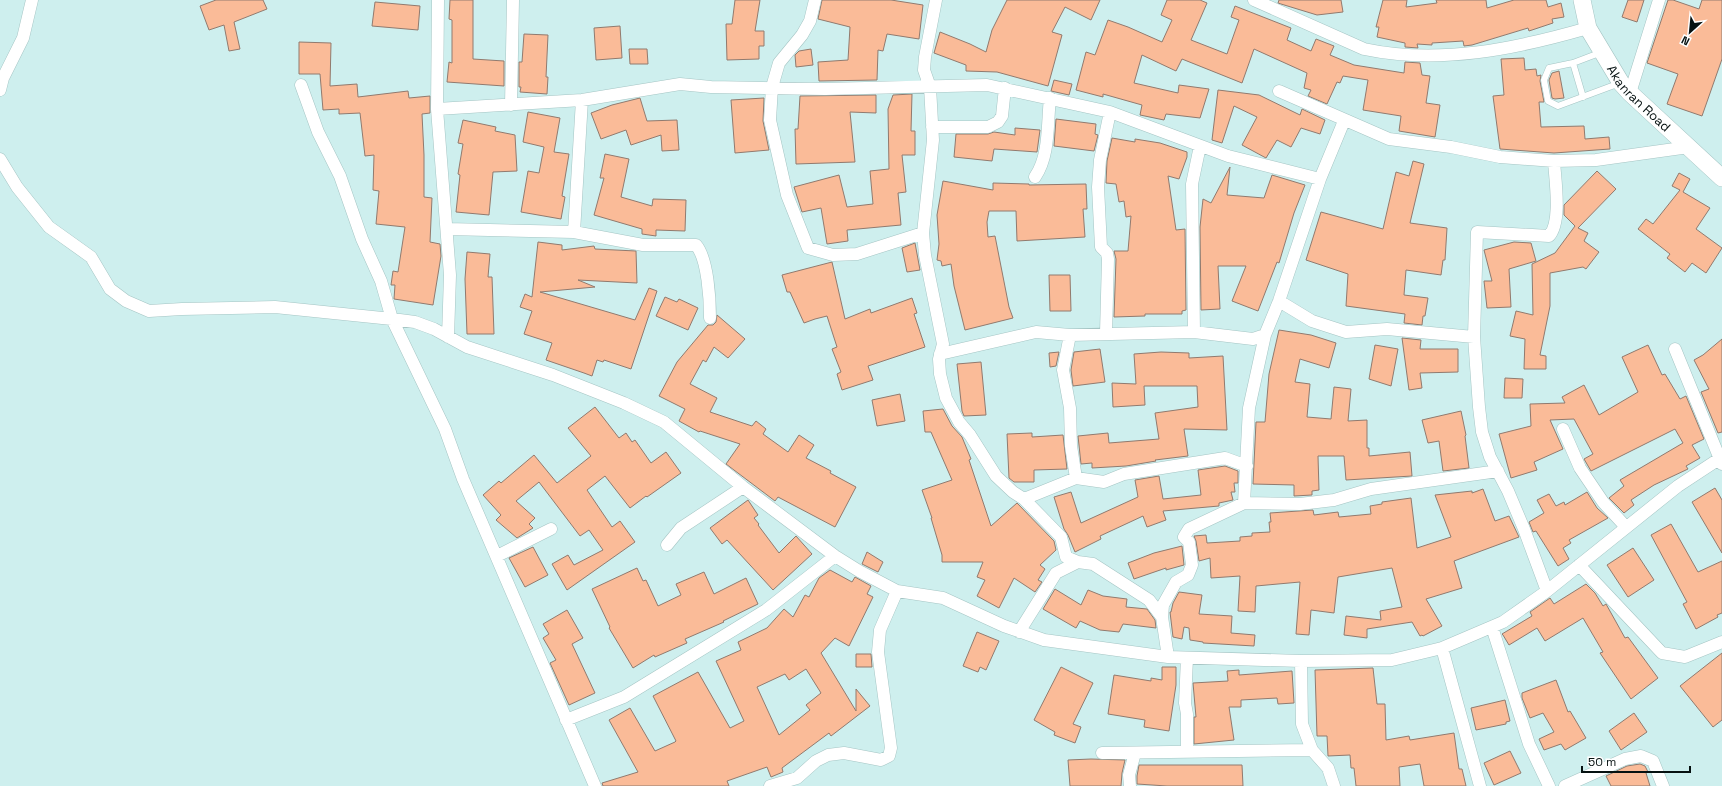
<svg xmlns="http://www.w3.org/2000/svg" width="1722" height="786" viewBox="0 0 1722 786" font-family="'Space Grotesk',sans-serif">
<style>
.building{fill:#fabb98;stroke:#917a6e;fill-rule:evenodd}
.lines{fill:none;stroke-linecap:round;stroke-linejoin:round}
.lane-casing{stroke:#a5c5c4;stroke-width:7}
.street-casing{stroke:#a5c5c4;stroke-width:13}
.secondary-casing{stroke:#a5c5c4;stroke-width:18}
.lane{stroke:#fff;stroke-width:6}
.street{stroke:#fff;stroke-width:12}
.secondary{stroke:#fff;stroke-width:17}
.labels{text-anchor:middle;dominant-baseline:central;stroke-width:3;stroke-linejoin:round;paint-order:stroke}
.street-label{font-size:13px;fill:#061111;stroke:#fff}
</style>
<rect width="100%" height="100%" fill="#ceefee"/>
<path class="building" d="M216 0H263L267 9 234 22 240 49 229 51 224 25 209 30 200 6Z
M450 0H473V59L504 61V86L447 82 449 62 452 63V20L449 19Z
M735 0H760L755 31H764V46H759V59L727 60 726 24H732Z
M822 0H891L923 5 919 39 887 34 883 51 878 50 877 80 819 81 818 62 848 60 850 27 818 19Z
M1007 0H1100L1091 20 1065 7 1052 32 1062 35 1048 86 997 72 966 71V65L934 53 940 32 970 44 986 52 992 30Z
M1167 0H1200L1207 3 1191 40 1227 54 1239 20 1231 17 1235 6 1291 28 1287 40 1311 51 1316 39 1334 46 1330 55 1354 65 1404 73 1405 62 1420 63 1422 75 1430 76 1426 103 1440 105 1435 137 1399 131 1401 116 1363 110 1368 80 1343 76 1340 83 1337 82 1327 104 1308 96 1311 90 1304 88 1307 73 1254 49 1242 83 1182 59 1176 71 1142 55 1134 83 1178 93 1179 85 1209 89 1200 118 1166 114 1164 120 1140 115 1142 105 1103 94V97L1076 90 1086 52 1095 55 1108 20 1128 27 1162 42 1172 20 1161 15Z
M1279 0H1341L1343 12 1317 15 1281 4 1278 3Z
M1383 0H1407L1406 7 1437 3 1436 0H1486L1487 8 1514 0H1546L1548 7 1561 3 1564 17 1552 19 1553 23 1529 31 1528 28 1472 45 1464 46 1463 41 1432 43V45L1417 44 1418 48 1405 47V43L1377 37 1379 27H1376Z
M1628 0H1644L1637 22 1622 17Z
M1668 0H1673L1699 9 1702 0H1722V59L1702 116 1667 104 1678 74 1647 63Z
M375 2 420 6 418 30 372 26Z
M620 26 622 58 596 60 594 28Z
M524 34 548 35 546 77H548L547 94 520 92 521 87H519V62H522Z
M299 42 331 43 330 86 357 84 358 97 408 91 409 98 430 96V113L422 114 424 155V197L432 198 430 242 440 244 441 256 433 305 394 299 395 285H391L393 271 398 272 405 227 376 224 379 191 373 190 374 155 365 156 360 113 339 114V109L323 110 320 74H299Z
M629 49H647L648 64H630Z
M811 49 813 65 796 67 795 55 799 51Z
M1524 58 1525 70 1536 69 1537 76 1541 75 1540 81 1544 102H1539L1541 127 1584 126 1585 139 1609 137 1610 149 1554 153 1500 149 1493 96 1504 95 1501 59Z
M1559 71 1564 98 1555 99 1552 98 1549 80 1552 73Z
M1054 80 1072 84 1069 95 1051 91Z
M1218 90 1259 95 1300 115 1302 109 1325 120 1320 134 1301 128 1291 147 1277 140 1266 158 1242 145 1257 117 1234 106 1222 143 1212 140Z
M912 94 911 131H915V155H902L906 192 898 193 901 225 847 230 848 241 827 244 821 208 802 212 794 187 839 175 847 207 873 204 870 171 889 169 888 109 893 95Z
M876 95V113L850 112 855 162 796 164 795 129H798L800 96Z
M640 98 647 121 677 120 679 150 662 151 661 135 631 145 626 130 601 139 591 113 612 105Z
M764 98 763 121 769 150 735 153 731 100Z
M528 112 560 118 554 152 569 154 562 196 565 197 561 219 521 212 528 171 539 173 544 147 523 142Z
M1056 119 1096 124 1095 134 1098 135 1094 151 1054 146Z
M463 120 496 127 495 131 515 135 517 171 493 172 489 215 456 212 460 175 458 174 463 144 458 143Z
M1015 128 1040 130 1037 152 994 149 992 161 954 157 956 134H988L994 132 1015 135Z
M1112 138 1135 142V139L1160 143 1187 152V157L1179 179 1168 176 1176 230 1185 229 1186 310 1182 311V314H1145V316L1114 317 1116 259 1114 251H1128L1131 216 1126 217 1124 201 1119 202 1116 184 1106 183 1107 161Z
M605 154 629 159 621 197 652 206 653 199 686 200 685 231 656 230V236L642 234V229L594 215 604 178H600Z
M1413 161 1424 164 1410 223 1447 228 1445 260H1443L1441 275 1406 270 1404 295 1428 298 1425 316H1423L1422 325 1404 323 1405 314 1346 306 1348 274 1306 260 1321 212 1383 229 1396 172 1409 176Z
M1230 167 1227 195 1264 198 1272 175 1305 185 1294 213 1279 263 1277 262 1258 311 1232 301 1246 266H1218L1220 309 1201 310 1200 227 1203 199 1211 203Z
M1597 171 1616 189 1578 228 1588 233 1584 241 1599 252 1586 269 1583 267 1550 273V306L1540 355 1546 356V369H1524L1525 339 1510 336 1516 311 1533 315 1532 264 1555 253 1575 226 1564 215V205Z
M1679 173 1690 179 1683 192 1710 208 1696 229 1722 248 1706 273 1692 263 1685 272 1667 258 1670 254 1638 229 1646 219 1653 224 1680 190 1672 186Z
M943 181 993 190V183L1029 184V185L1086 184 1087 209H1083L1085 237 1017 241 1016 211H989L987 222 988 237 995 236 1009 307 1013 318 965 330 954 286 951 264 942 266 941 261 937 260 939 244 937 215Z
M538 242 562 245V250L594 246 595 249 636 251 637 283 578 280 595 287 540 292 635 320 649 288 657 291 631 369 604 360 603 362 597 360 592 376 584 373 546 360 552 343 524 334 532 311 520 307 525 294 532 297Z
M1514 242 1531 243 1536 261 1509 269 1511 307 1487 308 1484 281H1492L1484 250Z
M915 243 920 270 907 272 902 248Z
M467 252 490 254 488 277H492L494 334H467L465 279Z
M832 262 845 319 870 309 871 313 912 298 917 313 914 314 925 347 868 366 873 380 842 390 837 374 841 372 832 349 837 347 827 316 815 319 804 323 790 292H787L782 275Z
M1049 275H1070L1071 311H1050Z
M665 297 677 302 679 299 698 308 688 330 656 316Z
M717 315 745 339 728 358 714 347 706 362 703 360 690 384 717 398 710 412 752 426 756 421 766 429 763 434 788 452 799 435 814 445 806 458 831 471 830 473 856 487 835 527 778 497 775 501 726 464 740 444 700 431 699 432 679 421 685 409 659 396 677 362 708 325H713L716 322Z
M1279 330 1311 335 1336 343 1329 368 1300 359 1295 382 1310 384 1307 417 1331 419 1334 387 1351 389 1348 421 1367 420V448H1369V456L1410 452 1412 476 1346 480 1344 456H1318L1319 490 1312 491V495L1294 496V485L1253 484 1256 422H1265L1269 374Z
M1402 338 1421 340 1420 349H1458V372L1420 373 1422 388 1409 390Z
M1722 339V432L1718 433 1701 392 1709 389 1694 360 1703 355Z
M1375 345 1398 349 1391 386 1369 379Z
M1648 345 1662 375 1665 374 1680 399 1686 396 1704 439 1692 445 1700 458 1686 466 1688 469 1654 485 1631 500 1634 505 1624 513 1609 498 1624 486 1620 480 1683 443 1675 429 1591 471 1584 459 1593 454 1574 419 1550 420 1563 449 1534 462 1537 470 1511 478 1499 434 1531 426 1530 404 1565 403 1562 397 1584 385 1599 415 1638 392 1622 357Z
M1100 349 1105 382 1073 386 1071 370 1074 352Z
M1059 352 1056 366 1050 367 1049 353Z
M1161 352 1189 353V358L1223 356 1227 430 1184 429 1188 456 1155 460 1156 461 1126 466 1092 468V463L1081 464 1078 436 1108 433 1109 443 1159 439 1155 413 1198 407 1197 386H1144L1145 405 1113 407 1112 383 1136 384 1134 354Z
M981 362 986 415 964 416 962 411 957 364Z
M1505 378 1523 379 1522 398H1504Z
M900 394 905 421 877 426 872 400Z
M595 407 619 438 626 433 632 442 635 440 651 463 666 452 681 473 647 497 646 496 630 508 605 476 587 490 612 527 620 521 635 542 567 590 552 564 568 555 574 565 603 550 589 530 580 536 539 482 516 501 535 518 529 524 533 528 517 538 496 520 501 515 483 495 499 481 501 483 534 455 557 483 591 456 568 428Z
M943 409 952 426 962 437 971 459 969 460 991 526 1017 503 1054 541 1056 550 1040 565 1045 569 1038 580 1042 582 1035 592 1014 578 999 608 977 596 985 580 977 577 983 562H942V555L931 518H932L922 490 952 480 931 432H925L923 411Z
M1461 411 1466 435 1465 436 1469 468 1443 471 1439 441 1428 443 1422 420Z
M1032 433V437L1063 435 1067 469 1034 470V482H1014L1009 478 1007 434Z
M1225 466 1238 471V483H1234L1235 492H1231L1233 500 1219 503V506L1163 511 1166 520 1147 527 1143 516 1100 536 1101 539 1075 552 1068 535 1064 529 1054 497 1071 492 1081 523 1138 497 1135 480 1159 476 1163 499 1201 495 1198 470Z
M1715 488 1722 500V553L1692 502Z
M1483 489 1495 521 1509 516 1519 537 1454 561 1462 588 1426 599 1442 626 1423 636 1422 635 1420 636 1412 622 1367 629V638L1344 635 1346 616 1381 620 1380 611 1402 607 1392 568 1338 577 1334 613 1311 610 1309 635 1296 634 1300 582 1256 586 1255 612 1238 611 1240 576 1211 578 1210 558 1199 561 1196 541 1194 536 1206 535 1207 543 1240 541V537L1252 536V533L1270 532 1269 522H1271L1270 513 1313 510 1314 515 1338 512 1339 517 1371 514 1370 506 1382 504V502L1411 498 1417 548 1451 537 1435 495 1472 491V493Z
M1587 492 1597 508 1608 518 1569 540 1571 543 1563 548 1569 559 1558 566 1536 531 1533 532 1529 522 1544 513 1537 500 1549 494 1556 506 1564 502 1565 505Z
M748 500 758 515 754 518 759 524 758 525 779 553 796 536 812 554 773 590 727 540 722 544 710 528Z
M1671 524 1698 572 1722 561V613L1717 615 1718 617 1696 629 1683 604 1687 602 1651 535Z
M1182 546 1184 565 1166 570V568L1134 579 1128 563 1154 553Z
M533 547 548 575 525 587 509 558Z
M1633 548 1654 580 1628 597 1607 565Z
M867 552 883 562 878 572 862 564Z
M637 568 643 581 646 580 658 606 681 595 676 584 704 572 714 594 746 578 758 604 723 621 724 622 685 639 687 643 655 657 654 655 633 668 609 628 610 627 592 589Z
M830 570 852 582 855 577 871 586 867 594 873 597 849 646 835 638 821 653 856 711V689L870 706 831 736 829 733 782 768 783 772 771 777 767 767 727 781 729 786H603L602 783 638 772 609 720 630 708 655 751 675 742 676 741 653 696 698 672 730 728 744 721 716 661 741 650 738 642 767 628 784 609 793 617 805 595 809 597 819 578ZM806 669 821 693 806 705 810 710 779 735 757 687 785 674 789 680Z
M1586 584 1595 593 1603 606 1606 604 1625 638 1628 637 1658 678 1631 699 1600 653 1603 652 1583 618 1545 641 1537 628 1509 645 1503 635 1502 634 1532 616 1530 612 1550 598 1554 604Z
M1055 589 1081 605 1088 590 1103 596 1127 599 1126 607 1147 609 1155 620 1156 628 1123 624 1119 632 1100 630 1080 621 1076 628 1043 609Z
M1179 592 1202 595 1199 614 1232 616 1231 633 1255 635 1254 646 1203 643V642L1190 640 1189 628 1184 627 1182 639 1173 637 1170 612H1171L1173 603Z
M567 610 583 638 572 644 595 693 569 705 550 663 556 660 543 638 549 634 543 624Z
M977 632 999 641 986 670 980 667 978 672 963 666Z
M1722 653V720L1713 727 1680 686Z
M856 654H871L872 667H856Z
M1061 667 1093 683 1073 724 1081 727 1075 743 1054 735 1055 732 1034 720Z
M1162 667H1176V685L1169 731 1144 727 1145 720 1108 714 1114 675 1151 681V678L1162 680Z
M1373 668 1377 704H1385L1386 740 1409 736 1410 740 1454 733 1459 769H1462L1466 786H1424L1420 764 1399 767 1400 786H1356L1354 768H1351L1350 755 1328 756 1327 736H1317L1315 670Z
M1239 670V675L1292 671 1294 703 1278 704 1277 698 1241 700V707H1229L1234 740 1194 744V717H1196L1193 683 1228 681 1227 671Z
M1556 680 1568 712 1570 711 1586 738 1565 750 1561 744 1544 750 1539 739 1554 732 1543 713 1530 718 1522 698V693Z
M1505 700 1510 721 1506 722V724L1476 730 1471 708Z
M1634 713 1647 732 1621 750 1609 731Z
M1510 751 1521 773 1494 785 1484 763Z
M1091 759 1125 760 1122 773 1121 786H1070L1068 760Z
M1640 764 1645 766 1648 772 1646 773 1650 786H1611L1606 776 1627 766Z
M1139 765H1242L1243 786H1167L1137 784V776Z"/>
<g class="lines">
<g class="lane-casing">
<path id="lane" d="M1602 52 1573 63 1549 68 1544 80 1548 101 1558 106 1620 83
M1573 63 1583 97"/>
</g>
<g class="street-casing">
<path id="street" d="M438 0 437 109 450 275 448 337
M815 0 810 21 802 35 779 63 772 87 770 120 787 195 808 248 833 255 857 254 923 233
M936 0 925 57 924 70 930 87 933 140 923 233 925 255 943 344 939 359 940 374 946 398 959 422 970 435 996 476 1013 492 1024 499 1061 537 1066 557 1078 562 1093 564 1149 600 1162 617
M1254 0 1364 49C1439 65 1515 49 1588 28
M301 85 318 132 340 176 362 239 381 281 392 319 445 429 463 479 595 786
M0 90 3 78 23 38 32 0
M1279 91 1389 139 1451 147 1500 157 1554 161 1596 160 1689 147
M1630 93 1659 0
M511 105 513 0
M437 109 582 100 680 84 711 87 825 89 987 85 1110 112 1228 156 1320 179
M932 127H988L998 122 1002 116 1005 88
M0 159 17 187 49 227 91 257 110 289 126 301 149 311 182 309 275 307 392 319 415 322 434 329 467 347 553 375 624 403 664 422 743 487 835 556 859 571 897 591 943 598 1004 626 1044 640 1168 657 1301 661 1392 660 1442 648 1503 622 1547 591 1678 486 1722 457
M1035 177C1050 155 1047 124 1050 98
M447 229 574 232 643 245H696C708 259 710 300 710 318
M574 232 582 100
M1279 301 1312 321 1346 332 1387 329 1474 337
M1194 332 1192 184 1200 146
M1106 333 1108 259 1107 253 1101 247 1098 187 1100 160 1110 112
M1070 335 1063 370 1070 408 1071 446 1076 478
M1675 349 1722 464
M940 354 1036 332 1070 335 1194 332 1253 339 1265 335
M1563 429 1580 468 1603 502 1626 527
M1024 499 1076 478 1104 482 1124 474 1225 458 1247 466
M1244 503 1249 408 1265 335 1279 301 1320 179 1344 121
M667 545 681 528 743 487
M497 556 551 529
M1579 565 1662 653 1685 657 1722 642
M1547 591 1524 529 1508 491 1490 457 1482 432 1479 407 1474 337 1477 232 1549 236C1562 222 1555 179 1554 161
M1492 627 1529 744 1549 786
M1019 632 1056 573 1078 562
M1442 648 1480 786
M1168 657 1162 617 1163 605 1176 582 1188 575 1192 565 1189 542 1184 537 1189 529 1244 503 1300 504 1334 500 1371 489 1498 471
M1301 661 1302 724 1312 750 1328 768 1334 786
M566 720 624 697 766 610 835 556
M1187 752V714L1185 703 1187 658
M1102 753 1312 750
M770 786 797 778 816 761 828 755 844 753 881 760 889 756 891 748 878 652 880 630 897 591
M1130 786 1129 775 1135 753
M1565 786 1625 759 1641 756 1653 761 1663 786"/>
</g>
<g class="secondary-casing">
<g id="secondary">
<path id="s1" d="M1582 0 1588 28 1621 83 1630 93 1722 178"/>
</g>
</g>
<use href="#lane" class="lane"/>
<use href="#street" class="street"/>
<use href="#secondary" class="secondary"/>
</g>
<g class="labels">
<g class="street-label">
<text stroke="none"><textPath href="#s1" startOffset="116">Akanran Road</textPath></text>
</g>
</g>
<g transform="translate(1690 32) rotate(207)" stroke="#ffffff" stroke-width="3" paint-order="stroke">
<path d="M0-3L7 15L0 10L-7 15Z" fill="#061111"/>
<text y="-6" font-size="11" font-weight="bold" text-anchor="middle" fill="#061111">N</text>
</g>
<path d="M1582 766v6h108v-6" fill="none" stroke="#061111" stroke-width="2"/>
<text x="1588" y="766" font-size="12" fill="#061111" stroke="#ffffff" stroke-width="3" paint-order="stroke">50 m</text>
</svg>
